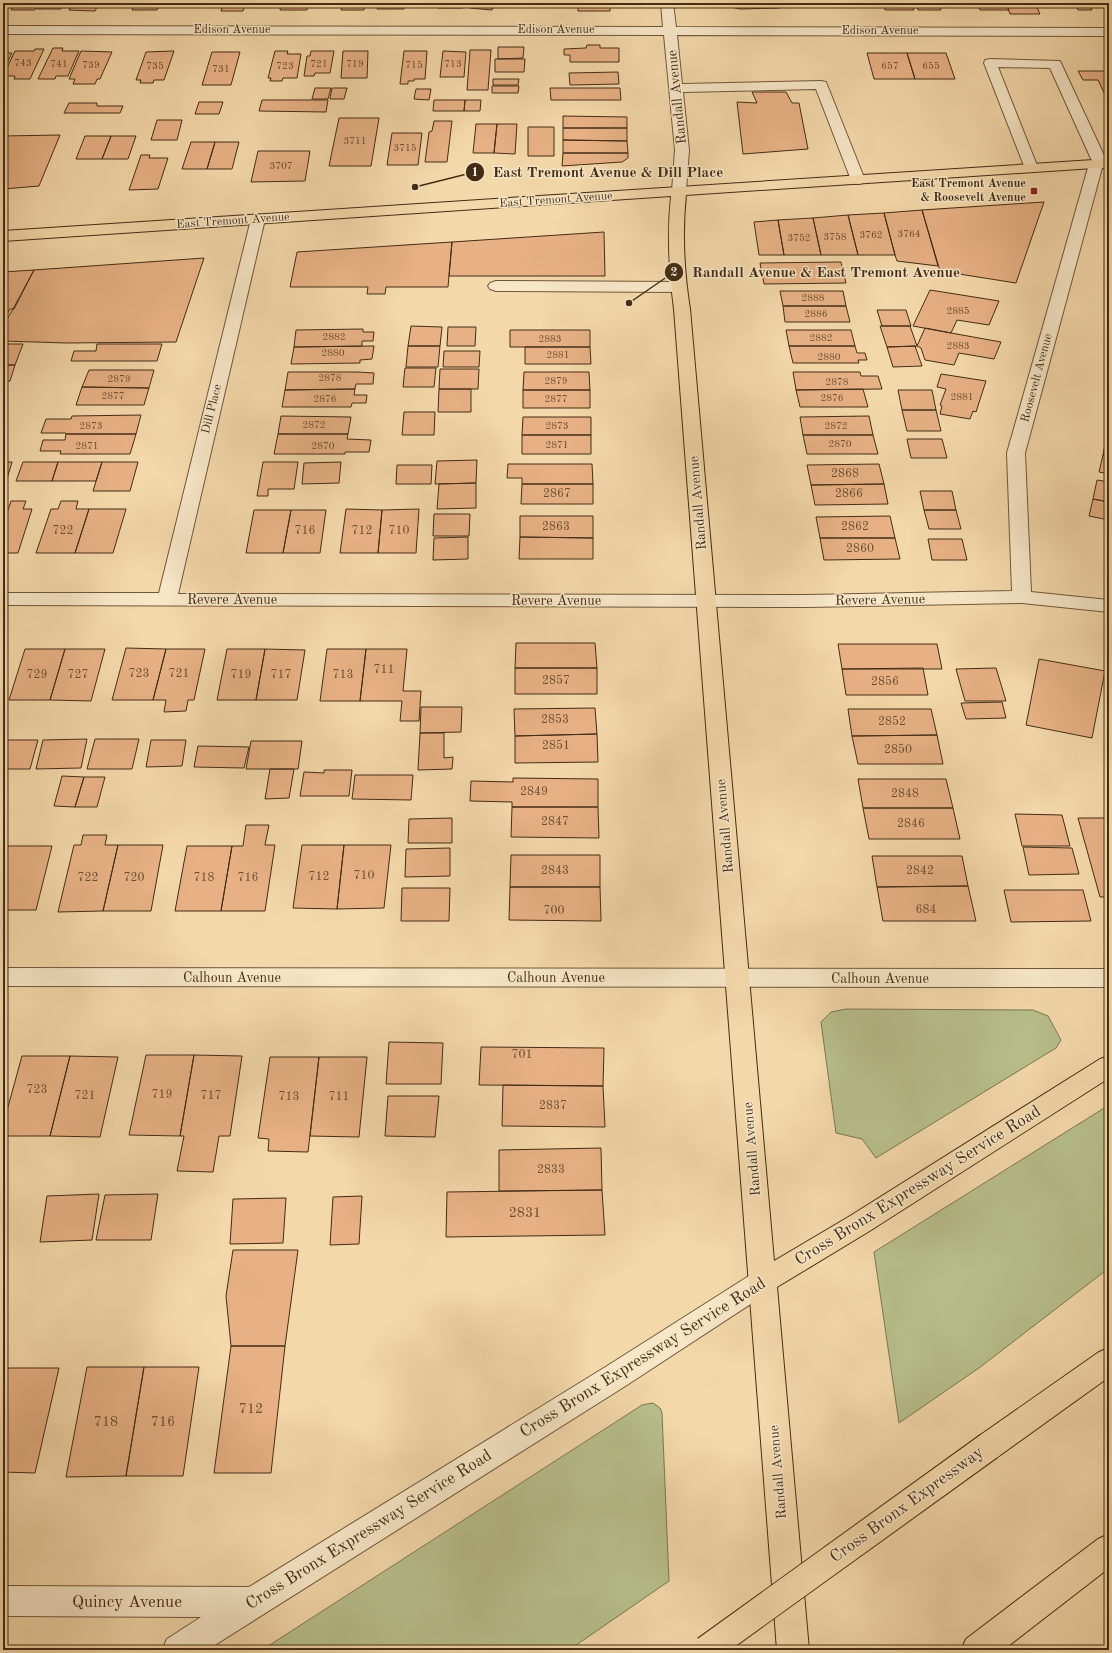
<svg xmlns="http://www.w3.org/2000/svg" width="1112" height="1653" viewBox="0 0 1112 1653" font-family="'Old Standard TT',serif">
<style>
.green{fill:#b7bf8b;stroke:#7e7650}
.building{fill:#e7b185;stroke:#442c14}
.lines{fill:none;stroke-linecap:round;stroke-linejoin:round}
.minor-casing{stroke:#705739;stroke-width:2}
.major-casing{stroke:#442c14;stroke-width:2}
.highway-casing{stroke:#442c14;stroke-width:2}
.minor{fill:#f7e6c7;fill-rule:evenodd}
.major{fill:#f3d8a9;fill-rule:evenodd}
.highway{fill:#f3d8a9;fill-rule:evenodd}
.highway-bridge-casing{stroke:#442c14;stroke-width:30;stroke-linecap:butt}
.highway-bridge{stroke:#f3d8a9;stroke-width:28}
.poi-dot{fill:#8f2418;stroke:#f7e6c7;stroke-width:1.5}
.labels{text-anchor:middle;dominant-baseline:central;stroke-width:3;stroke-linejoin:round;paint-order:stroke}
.far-number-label{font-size:10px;fill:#6d4d30}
.far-street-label{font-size:12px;fill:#442c14;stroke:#f7e6c7}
.far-poi-label{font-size:12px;font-weight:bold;fill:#442c14;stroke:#f7e6c7;text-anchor:end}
.number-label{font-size:12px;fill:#6d4d30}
.street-label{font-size:14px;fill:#442c14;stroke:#f7e6c7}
.near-number-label{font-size:14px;fill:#6d4d30}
.near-street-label{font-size:17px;fill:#442c14;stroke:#f7e6c7}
.leader{fill:none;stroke:#442c14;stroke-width:1.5}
.callout-dot{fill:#442c14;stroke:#f7e6c7;stroke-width:1.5}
.mark-label{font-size:12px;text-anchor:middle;font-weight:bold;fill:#fff}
.callout-label{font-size:15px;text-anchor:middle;font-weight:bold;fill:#442c14;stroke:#f7e6c7;stroke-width:3;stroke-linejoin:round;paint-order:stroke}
</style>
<rect width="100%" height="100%" fill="#f3d8a9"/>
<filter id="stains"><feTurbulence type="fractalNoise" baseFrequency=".005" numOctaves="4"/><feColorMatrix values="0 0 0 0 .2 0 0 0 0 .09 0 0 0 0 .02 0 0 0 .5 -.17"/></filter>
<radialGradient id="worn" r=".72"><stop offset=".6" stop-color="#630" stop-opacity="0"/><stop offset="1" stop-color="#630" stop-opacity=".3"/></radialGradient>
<path class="green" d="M846 1009 1033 1010 1048 1016 1061 1040 1056 1048 876 1158 862 1139 836 1133 821 1022 831 1012Z
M1109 1105V1268L979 1368 899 1423 874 1252Z
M653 1403 660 1408 662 1413 669 1581 569 1650H262L642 1405Z"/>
<path class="building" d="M15 3H39L35 10H11Z
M40 3H64L61 9H37Z
M73 3H99L95 11 69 10Z
M103 3H130L128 7H102Z
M135 3H160L157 10H132Z
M223 3H246L243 11H221Z
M281 3H309L307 10H280Z
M343 3H365L364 10H341Z
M378 3H405L404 9H377Z
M438 3H463V8H438Z
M470 3H495L494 8H492V10L470 8Z
M574 3H612V4H610V11H578V4Z
M731 3H779L780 8 740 9 731 7Z
M856 3H881L882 6H856Z
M883 3H911L914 10H885Z
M916 3H939L941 10H918Z
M977 3H1006L1009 10H980Z
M1006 3H1035L1040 14H1010Z
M1046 3H1067L1069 6H1047Z
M1067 3H1089L1092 10H1078L1076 6H1069Z
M587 45H600V48H619V62H570V55H564V49L586 48Z
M498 47H524L523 58 498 59Z
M53 48H63L62 51H79L68 76H56L55 79H38Z
M35 49H44L30 79H14L15 76H3L15 51H34Z
M8 50 7 53H12L3 71V51Z
M470 50H491L488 90H467Z
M81 51 112 52 100 79H97L95 84H73L75 79H69Z
M174 51 164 80H154L153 83H140L141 80H136L146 52Z
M275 51H288L287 54H301L297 78H283L282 81H270L271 78H268Z
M311 51H334L330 73H315L314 76H304L307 56H310Z
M343 51H368L367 78H341Z
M404 51H427L425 79H414V81H408V84H400Z
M443 51 466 52 464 77H440Z
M212 52H240L231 85H202Z
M867 53H907L915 79H874Z
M907 53H946L955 79H915Z
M495 59H525L524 72H495Z
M1078 71H1109V103L1098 80H1083Z
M618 72 619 84 570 85 569 73Z
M493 79H519L518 85H493Z
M492 86H519L518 93H492Z
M315 88H331L328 99H312Z
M332 88H347L344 99H330Z
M550 88H620L621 100H551Z
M416 89H431L429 100 414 99Z
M752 92H786L792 103H799L808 149 743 154 737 102 757 103Z
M262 100H328L326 112 259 111Z
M434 100H465L464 111H433Z
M465 100H481L480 111H464Z
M199 102H223L219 114H195Z
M69 103H97V106H123L120 113H64Z
M563 116 627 117V128H563Z
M339 118H379L371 166H329Z
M157 120H182L177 140H151Z
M434 121H452L447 162H425L429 132 432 131Z
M476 124H497L494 153H473Z
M497 124H517L515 154 494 153Z
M528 127H554V156H528Z
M563 128H627V141L563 140Z
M392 133H422L418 165H387Z
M60 135 39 186 3 189V136Z
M85 136H111L102 159H76Z
M111 136H136L128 159H102Z
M563 140 627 141 628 153H563Z
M191 142H215L207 169H182Z
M215 142H239L232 169H207Z
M258 151H310L305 181 251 182Z
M563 153H628V158L622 162 562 166Z
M141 155H150L149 158H168L158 189 129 190Z
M1044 202 1016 283 940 271 922 210Z
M922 210 938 266 897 261 895 255 884 213Z
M884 213 895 255H858L848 215Z
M848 215 858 255H821L813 218Z
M813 218 821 255H784L778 220Z
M778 220 784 255H759L754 222Z
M604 232 605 276H449L452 242Z
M452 242 448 287H386L385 294H367L368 287H290L297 252Z
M204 258 176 342 66 343 3 341V325L12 311 34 270Z
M841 262 846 283 764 284 760 263Z
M34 270 14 309H10L3 322V272Z
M930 290 999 301 989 325 957 320 951 333 913 326Z
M780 291H843L846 306H783Z
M783 306H846L850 322H785Z
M877 310H906L911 326H882Z
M411 326 442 327 440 346H408Z
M880 326H910L917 346 887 347Z
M448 327H476L475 346H447Z
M925 328 951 333 1001 342 994 359 959 353 954 365 925 360 921 348 917 346Z
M363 329V332H374L373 341H362V346L294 347 296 330Z
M510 330H590V347H510Z
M786 330H851L855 346H789Z
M3 344H23L15 365H3Z
M97 344H162L157 361H71L74 351H96Z
M374 346 372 359 360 360V363L291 364 294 347Z
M408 346H440L438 367H406Z
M789 346H855L857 353H865L867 360H858L859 363H793Z
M915 346 922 366 893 367 887 347Z
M525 347H590L591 364H525Z
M444 351H480L479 367H443Z
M3 365H15L10 381 3 382Z
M405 368H436L434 387H403Z
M440 369H479L478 389H439Z
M89 370H154L149 388 82 387Z
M288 372H357L374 373 373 384H356L355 389 285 390Z
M524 372H589L590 390H523Z
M793 372H860L861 376H878L882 389 796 390Z
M941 374 986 381 976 412 973 411 970 419 940 414 942 406 940 405 946 389 937 387Z
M82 387 149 388 144 405H76Z
M355 389 354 395H367L366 403H352L351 407H282L285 390Z
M439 389H471V412H438Z
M863 389 868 407H800L796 390Z
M523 390H590V408H523Z
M898 390H932L936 410H902Z
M902 410H936L941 431H907Z
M404 412H435L434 435H402Z
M141 415 136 434H66V433H41L46 419H71L72 416Z
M281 416 351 417 348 434H278Z
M869 416 873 435H803L800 417Z
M523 417H591V435H522Z
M66 434H136L130 454H60L61 451H40L43 440H65Z
M278 434H348L347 439 371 440 369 452H345V454H274Z
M522 435H591V454H522Z
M803 435H873L878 454H807Z
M1106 438H1109V456L1103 455Z
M907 439H942L947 458H911Z
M1103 455 1109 456V474L1099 472Z
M477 460 476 483 435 484 437 461Z
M3 462H12L6 482H3Z
M23 462H58L52 481H16Z
M58 462H102L96 481H52Z
M102 462H138L130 491H93Z
M263 462H298L294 489H268V496H257Z
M341 462 339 483 302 484 304 463Z
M508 464H592L593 484H522V478H507Z
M879 464 884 484 811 485 807 465Z
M397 465H432L431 484H396Z
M1097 480 1109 482V502L1093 499Z
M476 483V508L437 509 439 484Z
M522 484H593V504H521Z
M884 484 888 504 815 505 811 485Z
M920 491H952L956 510H924Z
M1093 499 1109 502V520L1089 516Z
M11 501H26L23 509H32L18 553H3V510H8Z
M61 501H78L76 509H89L75 553H36L51 509H58Z
M89 509H126L113 553H75Z
M346 509 382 510 378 553H340Z
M419 509 416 553H378L382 510Z
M254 510H291L283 553H246Z
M291 510H326L320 553H283Z
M924 510H956L961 529H929Z
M434 514H470L469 536H433Z
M520 516H593V538L520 537Z
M890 516 895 538H820L816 517Z
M468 537V559L433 560 434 538Z
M520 537 593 538V559H519Z
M820 538H895L900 559 824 560Z
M928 539H962L967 560H932Z
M1108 550H1109V571H1105Z
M516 643H595L597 668H515Z
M838 644H937L942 669H842Z
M126 648 166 649 153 700H112Z
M25 649H65L50 700H9Z
M65 649H105L91 701 50 700Z
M166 649H205L194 700H188L186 711 164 712 166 700H153Z
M227 649H265L256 700H217Z
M265 649 305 650 297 700H256Z
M327 649H366L360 701H320Z
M366 649H407L403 691H421L419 721H400L402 701H360Z
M1039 659 1105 671 1092 738 1026 725Z
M515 668H597V694H515Z
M923 668 928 695H846L842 669Z
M996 668 1006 701H965L956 669Z
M1002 702 1006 718 966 719 961 703Z
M421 707H462L461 732 420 733Z
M595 708 597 734 515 736 514 709Z
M848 709H931L937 735 852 736Z
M420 733H444V758L453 757 452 769 418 770Z
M597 734 598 762 515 763V736Z
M937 735 943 764H858L852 736Z
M87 739 81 768 36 769 43 740Z
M95 739H139L132 769H87Z
M3 740H38L30 769H3Z
M151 740H186L182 766 146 767Z
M251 741H302L298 769H246Z
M198 746 249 747 244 768 194 767Z
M270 769H294L289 798 265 799Z
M324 770H352L349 796H300L304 772 324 773Z
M355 775H413L411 800 352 799Z
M62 776 84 777 75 807 54 806Z
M84 777H105L97 807H75Z
M513 778 598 779V807H512V802L470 801 471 781 513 782Z
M858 779H946L953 808H863Z
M512 807H598L599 838 511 837Z
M863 808H953L960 839H869Z
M1015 814 1062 815 1070 846H1022Z
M452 818V843H408L409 819Z
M1078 818H1109V897H1100Z
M246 825H269L265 845H275L265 911H221L232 846H243Z
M83 835H107L105 845H118L103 911 58 912 74 845H81Z
M118 845H163L151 911H103Z
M302 845H344L337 909 293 908Z
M344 845H391L384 908 337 909Z
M3 846H8L3 866Z
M8 846H52L36 910H3V866Z
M187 846H232L221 911H175Z
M1023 847 1072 848 1079 874 1029 875Z
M450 848V876L405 877 406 849Z
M511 855H600V887H510Z
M872 856H962L968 886 877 887Z
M968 886 976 921H883L877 887Z
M510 887H600L601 921 509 920Z
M402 888H450L449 921H401Z
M1004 890H1083L1091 921 1011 922Z
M389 1042 443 1043 441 1084H386Z
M481 1047 604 1048 603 1086 479 1085Z
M146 1055H194L180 1136 129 1135Z
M194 1055 242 1056 230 1136H219L213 1172 177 1171 184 1136H180Z
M22 1056H70L50 1136H3V1125Z
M70 1056 118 1057 100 1137 50 1136Z
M270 1057H319L308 1152 268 1151 269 1139 258 1138Z
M319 1057H367L359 1137 310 1136Z
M503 1085 603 1086 605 1127 502 1126Z
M388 1096H439L435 1137 385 1136Z
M601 1148 602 1190 499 1191V1150Z
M602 1190 605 1235 446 1237 447 1192Z
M99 1194 92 1240 40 1242 47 1196Z
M158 1194 151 1240H96L105 1195Z
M362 1196 359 1244 330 1245 333 1197Z
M286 1198 283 1243 230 1244 233 1199Z
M233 1250H298L285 1346H231L226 1296Z
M231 1346H285L271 1473H214Z
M87 1367H144L126 1476 66 1477Z
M144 1367H199L183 1476H126Z
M3 1368H59L35 1473 3 1472Z"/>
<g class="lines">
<g class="minor-casing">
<path id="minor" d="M661 3H673L676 27 1109 28V36L677 35 682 84 821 81 826 82 865 180 863 183 858 184 853 183 851 180 816 89 683 92 689 150 686 191 684 194 679 195 674 194 672 191 675 150 664 35 3 34V26L663 27Z
M990 59 1060 61 1108 164 1106 167 1102 168 1025 453 1031 592 1109 600V612L1022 603 807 607 3 605V593H159L251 219 253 216 258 215 263 216 265 219 178 594 807 595 1012 591 1007 453 1089 164 1092 161 1050 68 998 67 1038 168 1036 171 1031 172 1026 171 984 63 985 60Z
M496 281 679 282 685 284 687 287 685 290 679 292 496 291 490 289 488 286 490 283Z
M3 968 1109 969V987L3 986Z
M762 1270 772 1274 776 1282 772 1290 627 1385 207 1650H162L167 1639 201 1617 3 1616V1586L249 1587 607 1366 752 1274Z"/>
</g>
<g class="major-casing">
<path id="major" d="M1109 159V167L686 195C682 233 684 271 690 309L774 1261 850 1216 1100 1059 1109 1056V1078L868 1232 777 1287 809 1650H777L674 309C669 271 667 234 671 196L3 241V231Z"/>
</g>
<g class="highway-casing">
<path id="highway" d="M1109 1348V1377L999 1456 989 1460 979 1456 974 1446 979 1436 1099 1352Z
M1109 1534V1568L1003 1650H961L966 1639 1098 1539Z"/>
</g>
<use href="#minor" class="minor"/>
<use href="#major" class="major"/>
<use href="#highway" class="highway"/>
<g class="highway-bridge-casing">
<path id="highway-bridge" d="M706 1650 989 1446"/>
</g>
<use href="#highway-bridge" class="highway-bridge"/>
</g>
<rect class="poi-dot" x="1030" y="187" width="8" height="8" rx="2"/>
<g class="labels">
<g class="far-number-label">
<text x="23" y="63">743</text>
<text x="59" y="64">741</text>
<text x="319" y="64">721</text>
<text x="355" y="64">719</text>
<text x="453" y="64">713</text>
<text x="91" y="65">739</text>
<text x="414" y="65">715</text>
<text x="155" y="66">735</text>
<text x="285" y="66">723</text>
<text x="890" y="66">657</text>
<text x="931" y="66">655</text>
<text x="221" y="69">731</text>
<text x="355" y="141">3711</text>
<text x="405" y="148">3715</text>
<text x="281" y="166">3707</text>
<text x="909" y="234">3764</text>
<text x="871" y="235">3762</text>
<text x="835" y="237">3758</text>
<text x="799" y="238">3752</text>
<text x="813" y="298">2888</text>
<text x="958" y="311">2885</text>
<text x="816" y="314">2886</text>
<text x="334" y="337">2882</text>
<text x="821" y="338">2882</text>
<text x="550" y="339">2883</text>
<text x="958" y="346">2883</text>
<text x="333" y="353">2880</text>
<text x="558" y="355">2881</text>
<text x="829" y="357">2880</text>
<text x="330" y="378">2878</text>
<text x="119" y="379">2879</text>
<text x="556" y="381">2879</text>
<text x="837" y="382">2878</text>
<text x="113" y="396">2877</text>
<text x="962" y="397">2881</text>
<text x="832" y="398">2876</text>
<text x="325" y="399">2876</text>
<text x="556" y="399">2877</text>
<text x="314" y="425">2872</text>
<text x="91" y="426">2873</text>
<text x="557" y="426">2873</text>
<text x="836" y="426">2872</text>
<text x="840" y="444">2870</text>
<text x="557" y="445">2871</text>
<text x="87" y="446">2871</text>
<text x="323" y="446">2870</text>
</g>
<g class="far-street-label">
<text x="232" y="30">Edison Avenue</text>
<text x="556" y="30">Edison Avenue</text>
<text x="880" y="31">Edison Avenue</text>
<text transform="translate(556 200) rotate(-4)">East Tremont Avenue</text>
<text transform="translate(233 221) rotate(-4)">East Tremont Avenue</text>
<text transform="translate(1037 378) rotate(-75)">Roosevelt Avenue</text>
<text transform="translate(212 409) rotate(-76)">Dill Place</text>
</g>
<g class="far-poi-label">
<text x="1026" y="184">East Tremont Avenue<tspan x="1026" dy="14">&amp; Roosevelt Avenue</tspan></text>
</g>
<g class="number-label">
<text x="845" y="474">2868</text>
<text x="557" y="494">2867</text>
<text x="849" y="494">2866</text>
<text x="556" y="527">2863</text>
<text x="855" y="527">2862</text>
<text x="63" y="531">722</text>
<text x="305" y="531">716</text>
<text x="362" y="531">712</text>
<text x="399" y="531">710</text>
<text x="860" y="549">2860</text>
<text x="384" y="670">711</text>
<text x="139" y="674">723</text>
<text x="179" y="674">721</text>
<text x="37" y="675">729</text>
<text x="78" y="675">727</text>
<text x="241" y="675">719</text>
<text x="281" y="675">717</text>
<text x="343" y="675">713</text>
<text x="556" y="681">2857</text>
<text x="885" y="682">2856</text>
<text x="555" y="720">2853</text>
<text x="892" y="722">2852</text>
<text x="556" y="746">2851</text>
<text x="898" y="750">2850</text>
<text x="534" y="792">2849</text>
<text x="905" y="794">2848</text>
<text x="555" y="822">2847</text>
<text x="911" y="824">2846</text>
<text x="555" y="871">2843</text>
<text x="920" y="871">2842</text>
<text x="364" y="876">710</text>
<text x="319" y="877">712</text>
<text x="88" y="878">722</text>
<text x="134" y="878">720</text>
<text x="204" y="878">718</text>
<text x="248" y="878">716</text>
<text x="926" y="910">684</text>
<text x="554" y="911">700</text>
<text x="522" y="1055">701</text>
<text x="37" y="1090">723</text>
<text x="162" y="1095">719</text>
<text x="85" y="1096">721</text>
<text x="211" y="1096">717</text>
<text x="289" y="1097">713</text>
<text x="339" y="1097">711</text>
<text x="553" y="1106">2837</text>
<text x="551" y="1170">2833</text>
</g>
<g class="street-label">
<text transform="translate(677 97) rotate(-96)">Randall Avenue</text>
<text transform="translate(698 503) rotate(-95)">Randall Avenue</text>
<text x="232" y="600">Revere Avenue</text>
<text transform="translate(880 600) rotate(-1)">Revere Avenue</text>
<text x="556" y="601">Revere Avenue</text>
<text transform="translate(725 826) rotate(-95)">Randall Avenue</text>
<text x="232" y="978">Calhoun Avenue</text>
<text x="556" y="978">Calhoun Avenue</text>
<text x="880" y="979">Calhoun Avenue</text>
<text transform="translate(752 1149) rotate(-95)">Randall Avenue</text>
<text transform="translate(778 1472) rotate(-95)">Randall Avenue</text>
</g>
<g class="near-number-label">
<text x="525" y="1213">2831</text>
<text x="251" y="1409">712</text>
<text x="106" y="1422">718</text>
<text x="163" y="1422">716</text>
</g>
<g class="near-street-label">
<text transform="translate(918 1186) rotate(-32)">Cross Bronx Expressway Service Road</text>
<text transform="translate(643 1358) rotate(-32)">Cross Bronx Expressway Service Road</text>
<text transform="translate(907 1505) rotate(-36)">Cross Bronx Expressway</text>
<text transform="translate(369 1530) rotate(-32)">Cross Bronx Expressway Service Road</text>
<text x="127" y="1602">Quincy Avenue</text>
</g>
</g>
<path class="leader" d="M415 187L475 172M629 303L674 272"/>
<g class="callout-dot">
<circle cx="415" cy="187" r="4"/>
<circle cx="629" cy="303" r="4"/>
<circle cx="475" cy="172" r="10"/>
<circle cx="674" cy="272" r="10"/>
</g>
<g class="mark-label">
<text x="475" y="176">1</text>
<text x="674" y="276">2</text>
</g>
<g class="callout-label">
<text x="608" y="177">East Tremont Avenue &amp; Dill Place</text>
<text x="826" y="277">Randall Avenue &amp; East Tremont Avenue</text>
</g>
<rect width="1112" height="1653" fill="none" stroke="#f3d8a9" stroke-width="16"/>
<rect x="4" y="4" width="1104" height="1645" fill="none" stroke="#442c14" stroke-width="2"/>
<rect x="8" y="8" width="1096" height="1637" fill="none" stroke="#442c14"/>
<rect width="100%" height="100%" filter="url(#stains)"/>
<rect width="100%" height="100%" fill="url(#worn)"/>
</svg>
